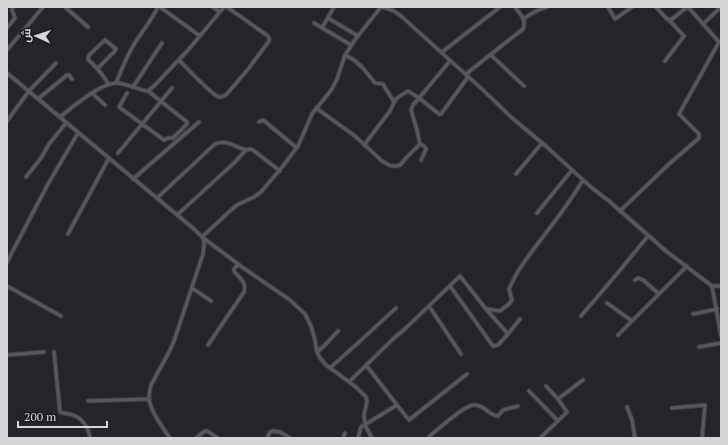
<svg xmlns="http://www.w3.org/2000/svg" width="728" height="445" viewBox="0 0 728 445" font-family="'PT Serif',Cairo,serif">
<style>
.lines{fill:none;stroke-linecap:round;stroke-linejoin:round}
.minor-casing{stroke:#3f4144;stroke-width:5}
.minor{stroke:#57585a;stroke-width:3}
</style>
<rect width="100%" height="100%" fill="#232528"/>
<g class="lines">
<g class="minor-casing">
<path id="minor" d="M65 7 88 27
M160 7 200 36
M213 7 220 12
M382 7 394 11 401 16 483 90 511 117 548 148 592 188 609 201 666 251 712 286H721
M608 7 615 19 632 7
M656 7 667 19 671 20 687 7
M688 7 719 42
M328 18 358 36
M523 19 536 11 547 7
M314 23 351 45
M703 24 721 7
M7 28 15 18 12 10 13 7
M322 28 334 7
M7 50 43 7
M442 52 500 7
M345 55 354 60 362 67 375 83 383 84 394 102 397 98 408 91 419 98 450 61
M491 55 524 86
M179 60C185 66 212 95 219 97 222 97 224 96 226 95L249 68 269 41V38L268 36 227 7
M665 61 684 36 669 20
M98 70 99 67 114 52 116 49 105 40 89 55 88 59C95 67 104 74 108 84
M7 73 194 229 202 237 204 241V245L203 254 174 341 169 352 151 385C150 389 149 394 149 398 150 411 163 428 170 438
M466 74 523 29C527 20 520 14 515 7
M116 83C121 71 126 58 133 46 141 33 151 21 158 7
M133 87 162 43
M92 93 105 105
M127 93 119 107 164 140 168 138H173L187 124V122L148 91
M38 99 67 75H69L72 79
M316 108 355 136 382 161 391 166H397L400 165 407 157 420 144 424 146 426 149 421 160
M60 117C73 107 101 82 118 83 128 84 138 90 148 91L154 86 189 49 224 7
M7 121 29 91 56 63
M259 122 263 120 297 148
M420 144 417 130 411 110 413 105 419 98 439 114H441L468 77
M364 145 390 111 394 102
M118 153 172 88
M516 174 542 143
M26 177 41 158 49 144 66 123
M133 179 199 122
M157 198 215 144C228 139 234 147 246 150
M620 211 668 165 699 138V134L679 114 719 42 721 41
M537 213 572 170
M177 215 234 163 246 150 250 149 253 150 280 171
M68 234 109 158
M7 262 48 184 78 133
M635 280 638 278 643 280 659 294
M7 286 61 316
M450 286 493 346 498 345 508 334
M712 286 721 336
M192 288 211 301
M607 303 632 321
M429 306 461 354
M487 309 500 311 509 304 512 300 509 289C517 270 530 254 542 238 557 219 571 200 583 180
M693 314 717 309
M581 316 616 275 648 236
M618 335 687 266
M208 345 244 292C247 282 239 278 234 271V269L238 264
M699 347 721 343
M54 352 60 412C64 414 68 413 73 415 82 418 89 428 90 438
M317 352 324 346 338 331
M7 355 44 352
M366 365 397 405 409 420 467 374
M330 368 358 343 396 308
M349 382 394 338 406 328 460 276 486 309 508 334 520 319
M529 391 558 421
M558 399 583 380
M88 401 149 399
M627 407 632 420 635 438
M672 408 705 405 702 438
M196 438 205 431H207L218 438
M267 438 270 432 273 431 280 432 290 438
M343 438 345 433
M358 438 361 427 397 405
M372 438 365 425 364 415 367 401 366 397 356 387 326 365 320 358 317 352 315 340 311 326 305 314 290 300 242 267 202 237 231 210 237 205 254 197 261 192 283 166 298 146 312 114 332 89 337 79 345 55 357 37 381 7
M428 438 432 434C442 426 458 411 470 406 472 405 476 405 479 406 486 408 490 415 498 416L503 410 518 406
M540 438 558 421 567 412 558 399 546 386"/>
</g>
<use href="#minor" class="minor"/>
</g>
<rect width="728" height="445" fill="none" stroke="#d5d6d8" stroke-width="16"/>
<g transform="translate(36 36) rotate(273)" stroke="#1a1c1e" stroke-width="3" paint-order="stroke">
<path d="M0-3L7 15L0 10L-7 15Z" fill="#d5d6d8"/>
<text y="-6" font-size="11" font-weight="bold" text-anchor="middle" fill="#d5d6d8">ش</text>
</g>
<path d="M18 421v6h89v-6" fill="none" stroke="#d5d6d8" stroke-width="2"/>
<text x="24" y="421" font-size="12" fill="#d5d6d8" stroke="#1a1c1e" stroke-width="3" paint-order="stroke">200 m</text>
</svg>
